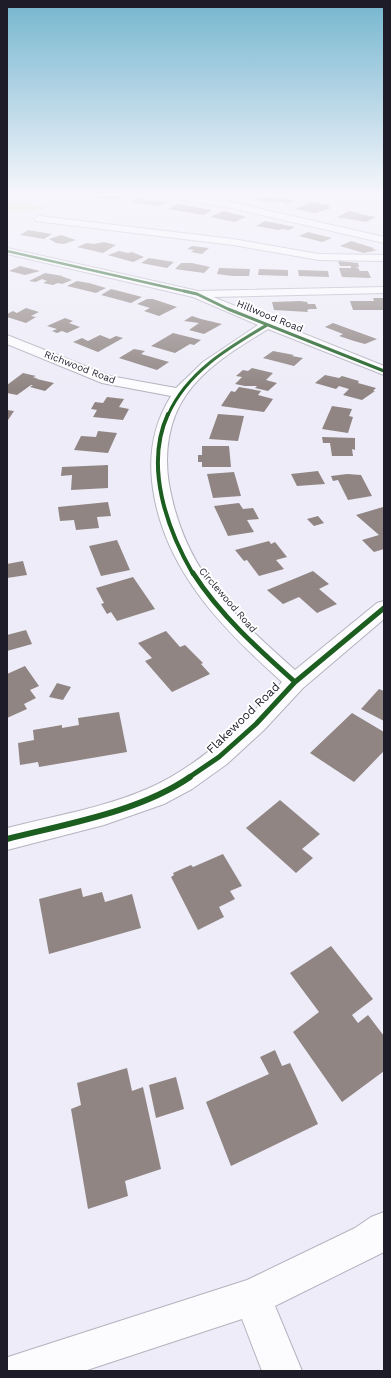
<svg xmlns="http://www.w3.org/2000/svg" width="391" height="1378" viewBox="0 0 391 1378" font-family="'Work Sans',sans-serif">
<style>
.forest{fill:#d2d5ac}
.building{fill:#908583}
.lines{fill:none;stroke-linecap:round;stroke-linejoin:round}
.street-casing{stroke:#b4b3bf;stroke-width:2}
.street{fill:#fcfcfe;fill-rule:evenodd}
.cycleway-far4-casing{stroke:#fff;stroke-width:3.5}
.cycleway-far3-casing{stroke:#fff;stroke-width:4.5}
.cycleway-far2-casing{stroke:#fff;stroke-width:6}
.cycleway-far1-casing{stroke:#fff;stroke-width:8}
.cycleway-casing{stroke:#fff;stroke-width:9}
.cycleway-far4{stroke:#1b5e20;stroke-width:2.5}
.cycleway-far3{stroke:#1b5e20;stroke-width:3}
.cycleway-far2{stroke:#1b5e20;stroke-width:4}
.cycleway-far1{stroke:#1b5e20;stroke-width:5}
.cycleway{stroke:#1b5e20;stroke-width:6}
.labels{text-anchor:middle;dominant-baseline:central;stroke-width:4;stroke-linejoin:round;paint-order:stroke}
.far-street-label{font-size:10px;fill:#1f1c2a;stroke:#fff}
.street-label{font-size:12px;fill:#1f1c2a;stroke:#fff}
</style>
<rect width="100%" height="100%" fill="#edecf8"/>
<path class="forest" d="M7 200 49 208 7 213Z"/>
<path class="building" d="M89 196H123L115 200Z
M262 196H280L275 198 295 200 288 204 277 201 273 203 254 199Z
M138 198 150 200 168 202 161 206 131 202Z
M310 202 330 205 327 207 332 208 315 213 295 209Z
M177 204 212 210 204 215 168 209Z
M223 211 240 215 246 217 235 222 210 217Z
M350 211 365 215 376 217 366 222 337 217Z
M265 221 295 227 289 230 282 229 278 230 256 226Z
M28 230 52 234 44 239 20 235Z
M308 232 332 238 322 242 299 236Z
M61 235 76 240 64 244 56 243 49 239Z
M351 241 374 248 372 249 377 250 364 253 340 246Z
M104 242 116 245 103 253 77 247 87 243 94 244Z
M192 246 209 248 202 254 191 252 194 250 187 249Z
M119 251 128 253 132 252 144 257 133 262 108 255Z
M149 258 174 262 167 268 141 263Z
M338 261 358 263 359 267 355 268H358L360 271H368L371 278 342 277 339 268H351V266H340Z
M181 263H192L210 267 204 273 175 269Z
M20 266 40 271 25 275 9 271Z
M219 268 250 269 249 276H233L217 274Z
M259 269 288 270V276L258 275Z
M298 270 328 271 329 277 299 276Z
M45 273 63 276H61L72 280 62 284 58 283 53 285 43 283 47 281 42 279 36 282 29 281Z
M77 281 89 283 106 288 96 293 67 286Z
M111 289 123 292 142 297 131 303 101 295Z
M373 298H384V310H353L350 301H374Z
M147 299H153L177 307 159 316 144 311 150 308 137 304Z
M300 301 307 302 308 304H315L317 309H310L307 310 308 312 274 310 272 302Z
M26 308 39 312 31 316 36 317 26 323 7 317V314L13 311 17 313Z
M192 316 201 319 222 324 204 334 189 330 199 323 184 321Z
M65 318 73 321 69 323 80 327 67 333 62 331 57 333 52 331 57 329 47 326Z
M333 323 377 339 365 344 354 341 339 336 343 334 325 327Z
M173 333 201 340 194 345 190 344 175 353 151 346Z
M100 335 110 339 116 336 123 338 98 352 73 342 82 338 88 341Z
M134 349 145 351 141 354 169 362 157 370 119 358Z
M273 351 294 355 292 356 303 358 294 366 263 358Z
M252 368 273 373 266 380 277 383 268 391 255 388 257 386H245L235 384 242 377 236 376 243 370 248 371Z
M23 373 36 376 33 377 38 379H37L54 383 45 391 30 387 33 385H31L17 395 7 393V385Z
M325 375 339 378 342 376 359 381 358 383 376 388 373 391H375L362 400 343 395 349 389 339 386 336 389 315 383Z
M239 387 261 391 258 395 273 399 264 412 221 406 231 391 235 392Z
M107 397 124 399 119 407 129 409 123 420 93 417 97 410 91 409 95 402 103 403Z
M332 406 352 409 349 416 353 417 348 433 322 429Z
M7 410 14 411 8 420H7Z
M218 414 244 416 238 441 209 439Z
M98 431 117 433 108 453 74 450 81 436 96 437Z
M322 437 355 438V450L352 449 353 456H332L330 443H323Z
M202 446H229L231 467H202V462H198V455H202Z
M108 465V488L71 490 72 475 61 476 62 467Z
M318 471 325 484 297 486 291 474Z
M234 472 241 496 213 498 207 474Z
M347 474 361 475 372 496 348 500 338 480 333 481 331 476Z
M108 502 111 516 97 517 99 528 76 530 74 520 60 521 58 507Z
M239 503 243 509 253 508 259 519 247 520 254 532 228 536 214 506Z
M383 507 384 508V549L374 552 362 540 379 535 356 515Z
M318 516 324 523 314 526 307 519Z
M117 540 130 570 101 576 89 546Z
M269 541 271 544 275 542 287 557 276 560 284 569 259 576 247 560 244 561 235 550Z
M23 561 27 575 7 578V564Z
M313 571 329 584 319 589 337 604 317 613 299 597 283 604 267 590Z
M133 577 155 609 117 621 111 612 107 614 101 604 104 603 96 588Z
M26 630 32 644 7 651V635Z
M166 631 180 647 185 645 203 663 201 664 210 674 172 692 145 661 152 658 138 643Z
M25 666 39 686 30 690 36 698 24 704 27 709 7 718V674Z
M57 683 71 687 63 700 49 697Z
M379 689 384 691V721L361 709Z
M119 712 127 752 39 767 38 762 20 765 18 743 34 740 33 730 62 725V728L79 725 78 718Z
M352 713 384 732V751L354 782 310 753Z
M280 800 320 834 302 849 313 858 296 873 246 828Z
M223 854 242 886 230 891 235 899 219 907 224 917 198 930 171 877 174 875 173 873 191 865 193 867Z
M81 888 83 897 102 892 105 902 132 894 141 928 49 954 39 899Z
M331 946 373 999 352 1015 358 1023 368 1015 384 1036V1071L342 1102 293 1032 319 1012 290 973Z
M275 1050 282 1066 290 1063 318 1124 231 1166 206 1102 269 1074 260 1057Z
M127 1068 132 1091 143 1087 161 1169 125 1181 128 1196 88 1209 71 1109 81 1105 77 1083Z
M176 1077 184 1109 156 1118 149 1085Z"/>
<g class="lines">
<g class="street-casing">
<path id="street" d="M172 196H191L227 201 384 237V243L227 207 176 199Z
M39 216 233 239 319 254 384 255V261L319 260 233 245 36 221 34 219Z
M7 248 198 291 384 287V293L213 297 384 366V375L268 329C239 347 206 366 186 395 168 421 164 454 169 484 184 570 233 615 295 670L377 603 384 601V619L303 688 264 730 227 764 192 789 164 804 104 825 7 850V828C53 816 103 808 147 789 200 766 242 724 282 682 223 629 165 571 153 489 148 455 153 425 171 396L102 383 7 344V335L110 376 176 388 203 362 258 325 193 297 7 254Z
M384 1212V1252L275 1306 302 1371H262L242 1319 84 1371H7L8 1357 247 1280 355 1228 371 1217Z"/>
</g>
<use href="#street" class="street"/>
<g class="cycleway-far4-casing">
<path id="cycleway-far4" d="M7 251 188 292"/>
</g>
<g class="cycleway-far3-casing">
<path id="cycleway-far3" d="M184 291 197 294 228 309 384 371
M168 415C187 372 228 348 267 325"/>
</g>
<g class="cycleway-far2-casing">
<path id="cycleway-far2" d="M168 414C144 466 167 529 193 574"/>
</g>
<g class="cycleway-far1-casing">
<path id="cycleway-far1" d="M193 573C220 615 258 649 295 682
M188 778 219 757 256 724 295 682 384 608"/>
</g>
<g class="cycleway-casing">
<path id="cycleway" d="M7 839C66 824 139 812 190 777"/>
</g>
<use href="#cycleway-far4" class="cycleway-far4"/>
<use href="#cycleway-far3" class="cycleway-far3"/>
<use href="#cycleway-far2" class="cycleway-far2"/>
<use href="#cycleway-far1" class="cycleway-far1"/>
<use href="#cycleway" class="cycleway"/>
</g>
<linearGradient id="sky" x2="0" y2="1"><stop stop-color="#75b6cf"/><stop offset="0.5" stop-color="#f7f6fc"/><stop offset="1" stop-color="#f7f6fc" stop-opacity="0"/></linearGradient>
<rect width="391" height="389" fill="url(#sky)"/>
<g class="labels">
<g class="far-street-label">
<text transform="translate(270 316) rotate(22)">Hillwood Road</text>
<text transform="translate(80 367) rotate(21)">Richwood Road</text>
<text transform="translate(228 600) rotate(49)">Circlewood Road</text>
</g>
<g class="street-label">
<text transform="translate(243 718) rotate(-44)">Flakewood Road</text>
</g>
</g>
<rect width="391" height="1378" fill="none" stroke="#1f1c2a" stroke-width="16"/>
</svg>
